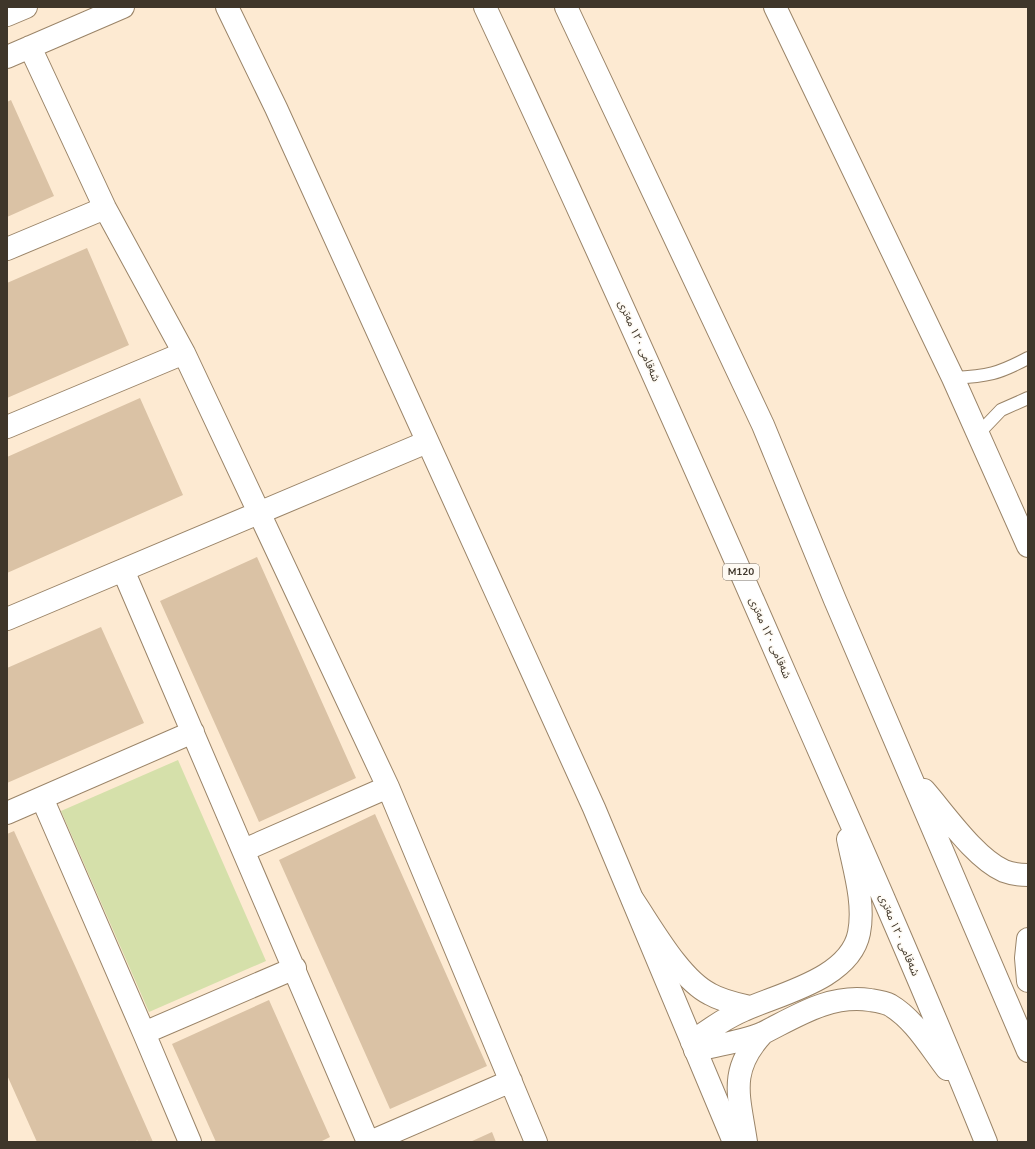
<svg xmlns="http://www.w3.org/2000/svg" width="1035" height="1149" viewBox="0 0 1035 1149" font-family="'Nunito Sans','Noto Sans Arabic',sans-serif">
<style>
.green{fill:#d5e0aa}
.building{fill:#dac2a5}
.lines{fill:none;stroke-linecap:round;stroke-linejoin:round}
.service-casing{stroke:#9a8468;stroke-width:14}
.minor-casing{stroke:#9a8468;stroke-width:24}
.tertiary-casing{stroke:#9a8468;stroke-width:24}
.motorway-casing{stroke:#9a8468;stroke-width:24}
.service{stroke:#fff;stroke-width:12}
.minor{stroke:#fff;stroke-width:22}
.tertiary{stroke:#fff;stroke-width:22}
.motorway{stroke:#fff;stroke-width:22}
.labels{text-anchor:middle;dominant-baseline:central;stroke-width:3;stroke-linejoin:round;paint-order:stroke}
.shield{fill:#fefaf3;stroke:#787166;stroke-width:1}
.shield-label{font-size:10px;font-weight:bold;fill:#3f362a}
.street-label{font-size:11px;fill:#3f362a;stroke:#fefaf3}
</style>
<rect width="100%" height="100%" fill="#fdead2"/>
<path class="green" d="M178 760 266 961 149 1012 61 811Z"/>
<path class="building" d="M11 100 54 196 7 217V102Z
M87 248 129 345 7 398V283Z
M140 398 183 495 7 573V457Z
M257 557 356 778 259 822 160 601Z
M101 627 144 723 7 783V668Z
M375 814 487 1066 390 1109 279 860Z
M14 831 76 968 153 1142H136L138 1140 134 1142H37L7 1075V834Z
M269 1000 330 1137 320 1142H216L172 1044Z
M492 1132 496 1142H470Z"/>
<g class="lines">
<g class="service-casing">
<path id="service" d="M953 378C988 376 998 374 1028 358
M979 433 1001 410 1028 398"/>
</g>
<g class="minor-casing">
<path id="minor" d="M7 15 26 7
M30 47 105 208 184 353 388 787 536 1142
M7 57 123 7
M7 249 105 208
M7 427 184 353
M123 570 368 1142
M7 619 427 442
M42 798 144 1033 190 1142
M7 813 193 732
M244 850 388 787
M144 1033 295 968
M370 1142 511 1081"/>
</g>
<g class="tertiary-casing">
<path id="tertiary" d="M227 7 276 108 594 808 734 1142
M775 7 953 378 1028 546"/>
</g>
<g class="motorway-casing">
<path id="motorway" d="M485 7C589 229 689 453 787 678 855 832 923 986 986 1142
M566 7 763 425 835 600 1028 1051
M924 790C945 814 975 858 1004 871 1012 874 1020 875 1028 875
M633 900C652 928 680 979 710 994 722 1001 737 1004 750 1007
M1028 939 1026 958 1028 981
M692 1042C708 1030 725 1018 744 1010 779 994 850 979 859 933 865 903 854 869 848 839
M695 1050C717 1045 743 1042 763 1033 797 1016 830 994 870 1000 876 1001 884 1002 890 1005 914 1019 930 1047 947 1069
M746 1142C739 1095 728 1071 763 1033"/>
</g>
<use href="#service" class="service"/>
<use href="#minor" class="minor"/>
<use href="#tertiary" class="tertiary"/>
<use href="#motorway" class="motorway"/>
</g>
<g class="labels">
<rect class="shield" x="723" y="564" width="36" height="16" rx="3"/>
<g class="shield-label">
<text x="741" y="572">M120</text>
</g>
<g class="street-label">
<text transform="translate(639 341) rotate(66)">شەقامی ١٢٠ مەتری</text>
<text transform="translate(770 638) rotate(66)">شەقامی ١٢٠ مەتری</text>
<text transform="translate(899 935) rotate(67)">شەقامی ١٢٠ مەتری</text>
</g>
</g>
<rect width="1035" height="1149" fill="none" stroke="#3f362a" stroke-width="16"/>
</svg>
